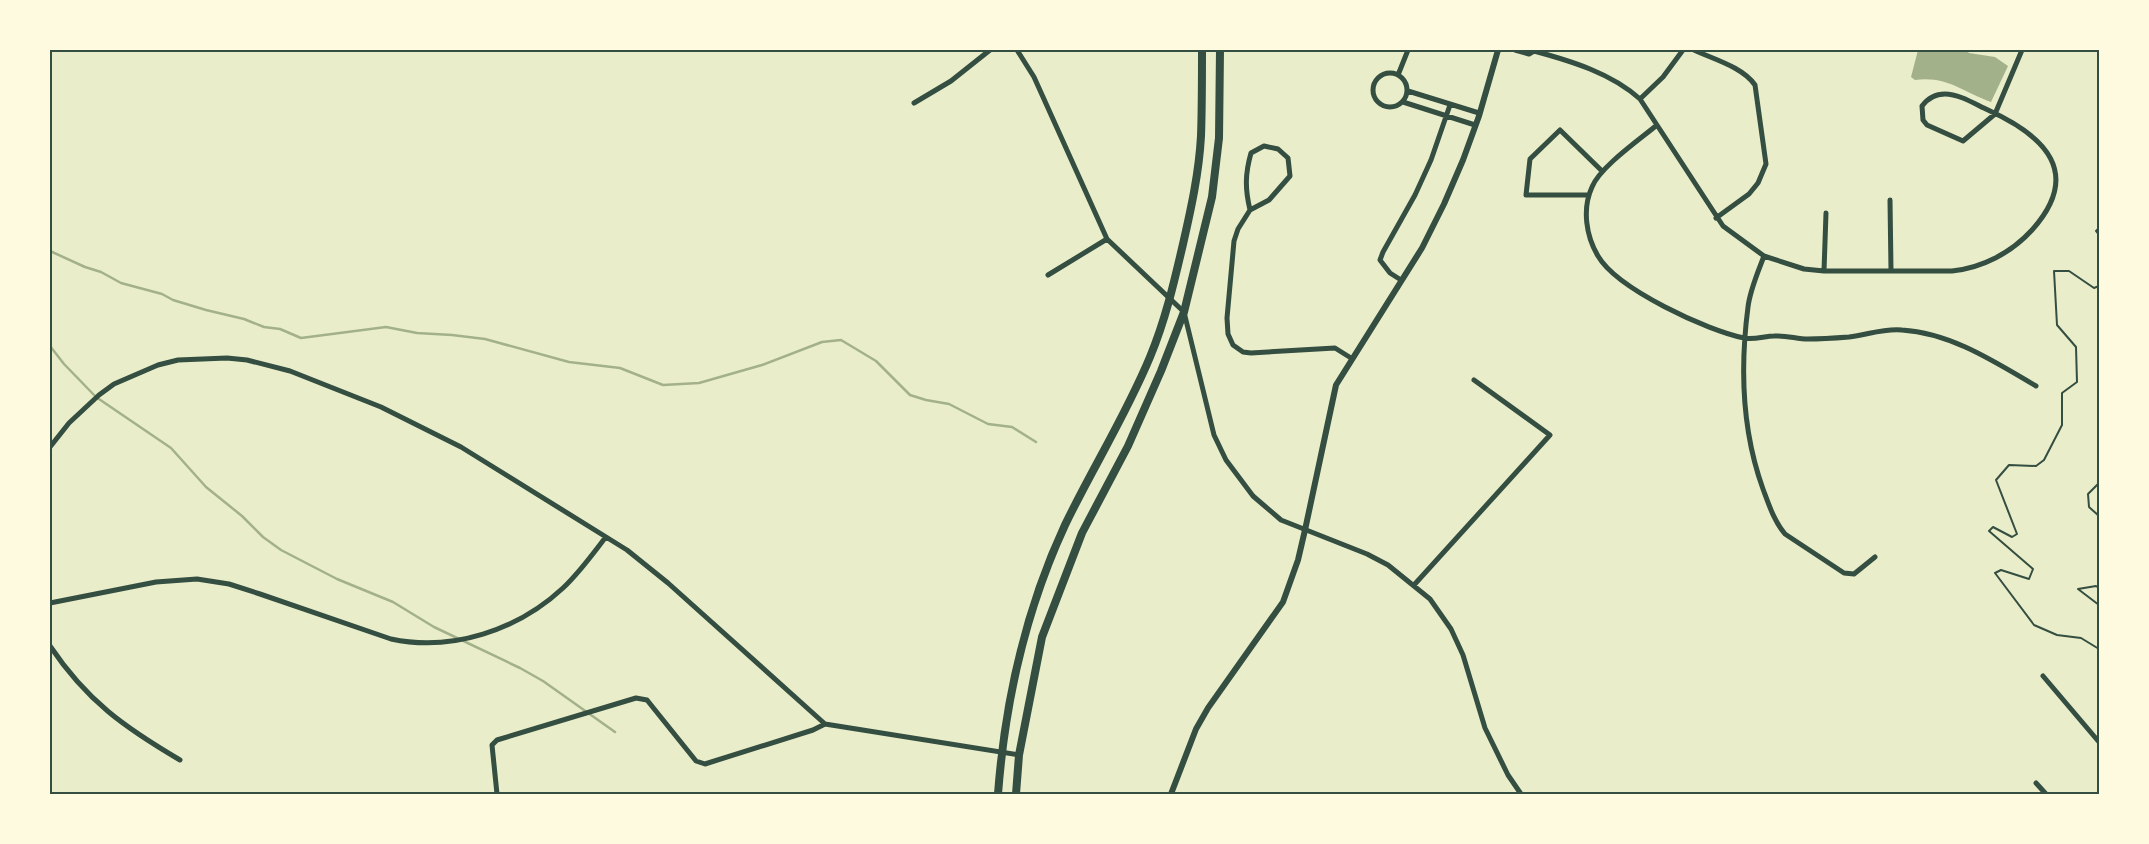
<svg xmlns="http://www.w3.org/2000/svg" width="2149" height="844" viewBox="0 0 2149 844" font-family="'PT Sans',sans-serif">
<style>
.water{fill:#a3b18a}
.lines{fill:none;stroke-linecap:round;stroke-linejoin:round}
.stream{stroke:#a3b18a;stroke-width:2.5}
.path{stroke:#344e41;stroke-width:2}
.minor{stroke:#344e41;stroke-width:5}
.tertiary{stroke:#344e41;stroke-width:6}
.primary{stroke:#344e41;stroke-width:8}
.neatline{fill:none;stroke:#344e41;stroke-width:2}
</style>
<rect width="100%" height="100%" fill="#e9edc9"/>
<path class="water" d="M1918 50H1966L1969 53 1995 57 2008 66 1991 102C1962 92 1948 76 1915 80L1911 77Z"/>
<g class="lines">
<path class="stream" d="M50 251 85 267 101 272 121 283 162 294 173 300 206 310 244 319 264 327 280 329 301 338 386 327 417 333 452 335 485 339 569 362 620 368 663 385 699 383 762 365 822 342 841 340 876 361 910 395 926 400 949 404 988 424 1012 427 1036 442
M50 346 64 364 96 397 171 448 206 487 242 516 263 537 281 550 337 579 393 602 434 627 520 668 543 681 615 732"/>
<path class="path" d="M2099 228 2096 231 2099 235
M2099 286 2094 288 2069 271H2054L2057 325 2076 347 2077 382 2062 393V425L2044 460 2036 466 2009 465 1996 480 2017 534 2012 537 1993 527 1989 531 2033 569 2029 579 2001 570 1995 573 2034 625 2057 635 2081 638 2099 649
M2099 483 2088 494 2089 507 2099 516
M2099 588 2096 586 2078 589 2099 605"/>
<path class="minor" d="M1017 50 1034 77 1107 239 1184 312 1214 435 1226 460 1253 496 1281 520 1367 554 1388 565 1430 599 1451 629 1463 655 1485 728 1508 775 1521 794
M1515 50 1529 54 1534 51C1571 61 1611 73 1640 99L1723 226 1764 256 1804 269 1824 271H1952C1982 268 2011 253 2032 230 2083 173 2045 136 1988 110 1975 104 1959 94 1945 94 1935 94 1928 98 1922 106L1923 120 1927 125 1963 141 1995 114 2022 50
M1694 50C1713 59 1743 67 1755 85L1766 164 1758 183 1749 194 1716 218
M1373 90a17 17 0 1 1 34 0a17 17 0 1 1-34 0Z
M1398 75 1408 50
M1408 91 1479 113
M1640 99 1663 77 1683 50
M1403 102 1475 125
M914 103 951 81 990 50
M1657 125C1639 140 1600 167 1592 187 1582 209 1586 236 1598 256 1617 289 1708 331 1744 338 1754 340 1765 336 1774 336 1786 335 1797 339 1808 339 1822 339 1836 338 1849 337 1867 335 1884 328 1902 330 1951 333 1995 362 2036 386
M1264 146 1278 149 1288 158 1290 176 1269 200 1250 210C1245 189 1245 174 1251 153Z
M1589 195H1526L1530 159 1560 130 1602 171
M1890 200 1891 270
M1250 210 1238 229 1234 241 1227 318 1228 334 1233 345 1243 352 1251 353 1335 348 1351 358
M1764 256C1758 272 1750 290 1748 307 1740 368 1742 431 1763 489 1769 505 1774 521 1785 534L1844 573 1854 574 1875 557
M1824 271 1826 213
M1048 275 1107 239
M1401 280 1390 273 1380 260 1383 252 1415 195 1431 160 1450 105
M50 447 69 423 99 395 114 384 158 365 178 360 227 358 247 360 290 371 381 407 461 447 627 550 668 583 825 724 1019 755
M1414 585 1550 435 1474 380
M50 603 156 582 197 579 229 584 260 594 391 639C452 652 518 630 563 588 579 573 592 555 605 538
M50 646C87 701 124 727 180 760
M2043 676 2099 742
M2036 783 2046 794
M497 794 492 745 497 740 636 698 647 700 696 761 705 764 813 730 825 724"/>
<path class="tertiary" d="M1171 794 1196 729 1208 708 1283 602 1298 560 1305 530 1336 385 1422 248 1444 204 1463 160 1479 116 1498 50"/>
<path class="primary" d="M998 794C1005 702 1026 609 1065 525 1092 469 1126 415 1150 357 1165 321 1174 283 1183 244 1191 209 1199 173 1201 136 1202 108 1202 79 1202 50
M1016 794 1019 755 1042 637 1082 533 1128 446 1161 371 1184 312 1212 197 1219 138 1220 50"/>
</g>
<rect width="2149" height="844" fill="none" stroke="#fefae0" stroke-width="102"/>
<rect x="51" y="51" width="2047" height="742" class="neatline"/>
</svg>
